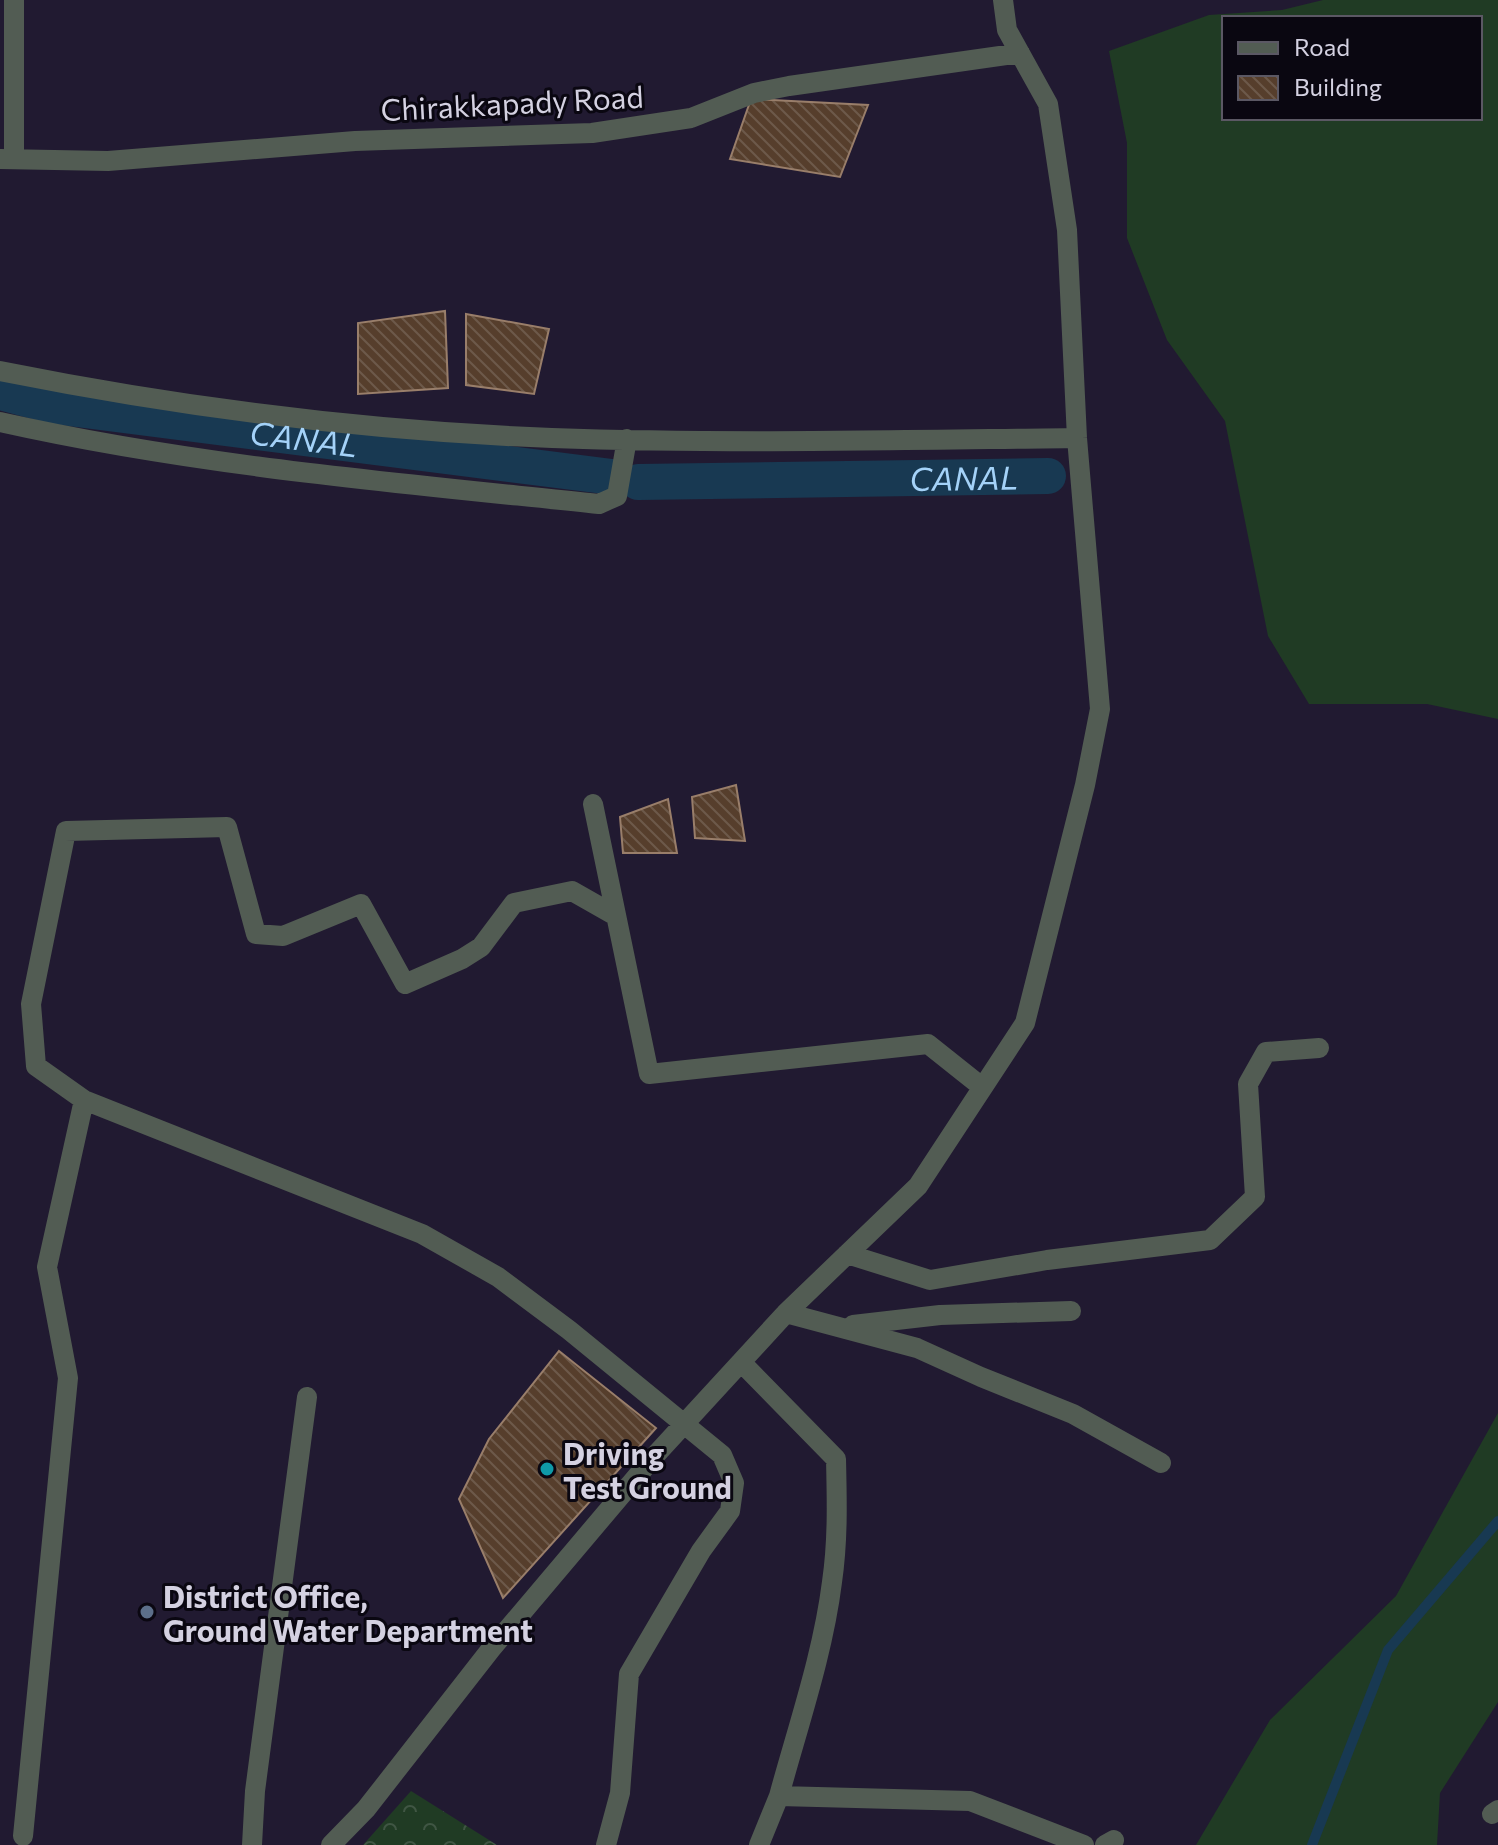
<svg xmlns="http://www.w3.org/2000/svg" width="1498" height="1845" viewBox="0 0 1498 1845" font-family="Commissioner,sans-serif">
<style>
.grass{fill:#203b24;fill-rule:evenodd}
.park{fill:url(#park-crowns)}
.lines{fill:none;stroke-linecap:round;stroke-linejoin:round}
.stream{stroke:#183952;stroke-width:10}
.canal{stroke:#183952;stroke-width:36}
.building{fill:url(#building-back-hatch);stroke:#997e6a;stroke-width:2}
.minor{stroke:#525c53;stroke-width:20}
.culture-dot{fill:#0f9aa8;stroke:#0a0711;stroke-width:3}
.service-dot{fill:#5c6f8a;stroke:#0a0711;stroke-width:3}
.labels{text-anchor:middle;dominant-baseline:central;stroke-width:6;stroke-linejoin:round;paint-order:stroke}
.street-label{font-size:30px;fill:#d4d1e1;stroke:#0a0711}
.poi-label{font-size:30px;font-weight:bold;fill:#d4d1e1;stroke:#0a0711;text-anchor:start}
.water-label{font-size:32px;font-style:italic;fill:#a4d2f8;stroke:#0a0711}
</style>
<defs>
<pattern id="park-crowns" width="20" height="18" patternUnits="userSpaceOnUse" patternTransform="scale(2)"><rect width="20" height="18" fill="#203b24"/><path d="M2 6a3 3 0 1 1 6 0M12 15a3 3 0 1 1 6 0" fill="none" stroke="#405644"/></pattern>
<pattern id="building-back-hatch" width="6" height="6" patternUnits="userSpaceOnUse" patternTransform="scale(2)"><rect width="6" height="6" fill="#563e2c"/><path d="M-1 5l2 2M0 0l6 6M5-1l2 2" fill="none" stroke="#6d594a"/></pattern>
</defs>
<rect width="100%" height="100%" fill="#211a31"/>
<path class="grass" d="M1323 0H1498V719L1427 704H1309L1268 636 1225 421 1167 340 1127 238V143L1109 51 1209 15 1282 10ZM1480 18V118H1224V18Z
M1498 1413V1702L1440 1793 1437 1845H1196L1270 1720 1396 1596Z"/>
<path class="park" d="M411 1791 497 1845H363Z"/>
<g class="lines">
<path class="stream" d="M1312 1845 1388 1650 1498 1521"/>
<g class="canal">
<path id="s1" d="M0 392 53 406 612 477"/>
<path id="s2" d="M638 482 1048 476"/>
</g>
</g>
<path class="building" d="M751 99 868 105 840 177 730 159Z
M445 311 448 388 358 394V323Z
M466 314 549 329 534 394 466 385Z
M736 785 745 841 695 838 692 797Z
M668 799 677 853H623L620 817Z
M559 1351 656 1428 503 1598 459 1499 489 1439Z"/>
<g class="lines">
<path class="minor" d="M14 0V159
M0 159 108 161 355 141 592 133 691 118 754 93 789 86 1020 53
M0 371C180 407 368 431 552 438 727 444 902 440 1077 438
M0 422C196 466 399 483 599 504L617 496 627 439
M593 804 649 1074 928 1044 982 1087
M84 1100 422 1234 498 1277 569 1330 722 1455 734 1483 730 1511 701 1551 629 1674 620 1793 606 1845
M847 1254 930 1280 1047 1260 1210 1240 1255 1197 1248 1084 1266 1052 1319 1048
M786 1313 917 1348 981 1377 1073 1414 1161 1463
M853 1325 940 1315 1071 1311
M741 1362 836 1459C837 1501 838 1541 832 1582 823 1654 798 1726 779 1796
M1492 1814 1498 1810
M23 1836 68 1378 47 1267 84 1100 36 1066 31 1004 66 831 227 827 256 934 283 936 361 904 405 984 462 959 481 947 514 903 572 891 616 916
M252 1845 255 1791 307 1397
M331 1845 366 1809 491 1649 650 1461 786 1313 918 1186 1025 1023 1085 785 1100 709 1077 438 1067 230 1048 104 1007 30 1003 0
M759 1845 779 1796 970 1801 1084 1845
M1105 1845 1114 1840"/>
</g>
<circle class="culture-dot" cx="547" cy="1469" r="8"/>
<circle class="service-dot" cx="147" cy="1612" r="8"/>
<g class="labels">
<g class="street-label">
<text transform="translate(512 102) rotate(-3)">Chirakkapady Road</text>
</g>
<g class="poi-label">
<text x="563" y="1452">Driving<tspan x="563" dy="34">Test Ground</tspan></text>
<text x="163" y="1595">District Office,<tspan x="163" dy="34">Ground Water Department</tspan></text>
</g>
<g class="water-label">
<text stroke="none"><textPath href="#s1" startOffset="308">CANAL</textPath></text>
<text stroke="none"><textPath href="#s2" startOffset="326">CANAL</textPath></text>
</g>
</g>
<rect x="1222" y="16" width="260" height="104" fill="#0a0711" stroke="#5b5864" stroke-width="2"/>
<rect x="1238" y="42" width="40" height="12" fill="#525c53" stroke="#5b5864" stroke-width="2"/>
<text x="1294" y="56" font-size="24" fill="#d4d1e1">Road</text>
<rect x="1238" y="76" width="40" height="24" fill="url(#building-back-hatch)" stroke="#5b5864" stroke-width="2"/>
<text x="1294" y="96" font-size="24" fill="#d4d1e1">Building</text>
</svg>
